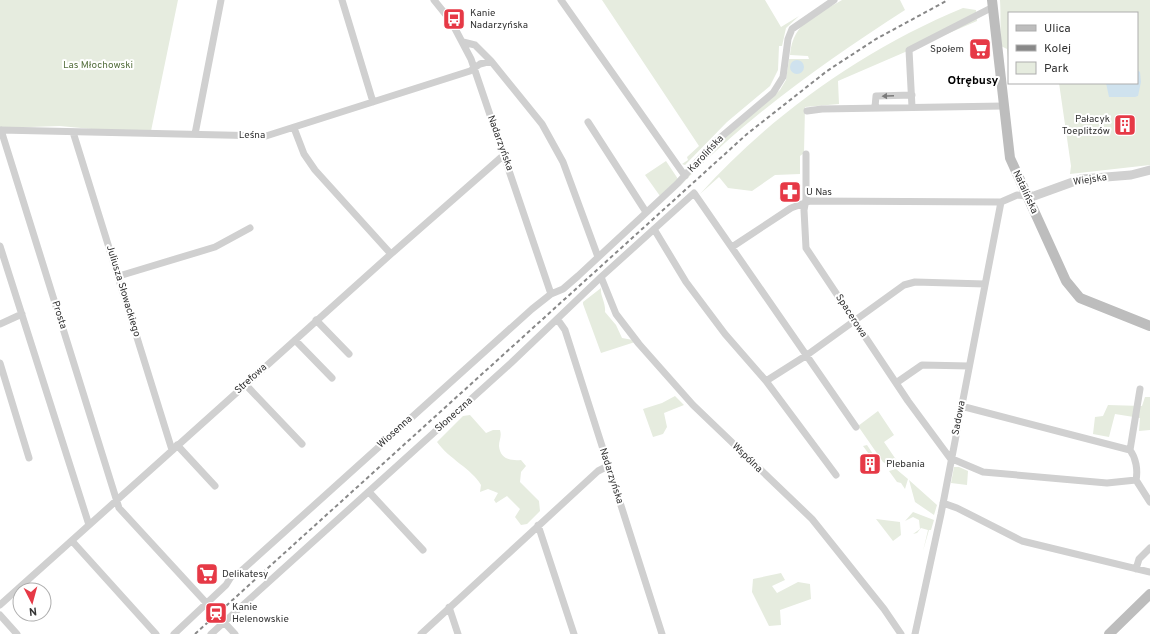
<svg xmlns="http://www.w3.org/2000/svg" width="1150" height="634" viewBox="0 0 1150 634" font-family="Overpass,sans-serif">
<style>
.green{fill:#e6ecdf}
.water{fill:#cfe2ee}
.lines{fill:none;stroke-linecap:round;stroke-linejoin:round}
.minor{stroke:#d0d0d0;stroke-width:7}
.tertiary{stroke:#d0d0d0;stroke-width:9}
.secondary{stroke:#bdbdbd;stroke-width:10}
.rail{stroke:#888;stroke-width:2;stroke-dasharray:4 3;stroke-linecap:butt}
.oneway{fill:#7a7a7a}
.labels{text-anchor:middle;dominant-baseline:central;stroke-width:4;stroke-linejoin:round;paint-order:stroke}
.poi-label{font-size:10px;fill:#333;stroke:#fff;text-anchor:start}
.park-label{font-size:10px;fill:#56703f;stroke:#fff}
.street-label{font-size:10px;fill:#333;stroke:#fff}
.quarter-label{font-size:12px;font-weight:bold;fill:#000;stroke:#fff}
</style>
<rect width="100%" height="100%" fill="#fff"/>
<path class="green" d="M0 0H178L151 131H113L60 126 0 128Z
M602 0H765L781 27 799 16 786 28 782 46H779L778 70 770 86 727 122 685 165 682 164 688 160 687 157 699 146Z
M842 0H900L905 10C824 62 747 117 680 186L679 185 714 147 780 90 786 80 789 59H809L808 56 790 55C793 21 817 15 842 0Z
M1000 0H1150V165L1070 174 1071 166 1059 83H1137V13H1009L1008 58 1007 49 1001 46C1000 30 1001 16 1000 0Z
M963 8 976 10 977 21 838 81 839 104 805 107 804 153 800 156V174L775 175 752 191 728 188 719 177 700 194C772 114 864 49 963 8Z
M666 161 678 179 660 196 645 175Z
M601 288C600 296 606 303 605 312L616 325 622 338 633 340 635 342 601 353 583 304V302Z
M675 396 684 405 664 413 667 427 663 434 653 437 643 409 662 403Z
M1145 397H1150V430L1139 431 1140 418 1115 414 1109 437 1093 434 1095 417 1103 416 1108 405 1142 406Z
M878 411 894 435 884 442 897 461 889 465 883 462 858 426Z
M470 415 486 433 493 430H500C502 437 499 440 499 446 500 459 511 461 521 460L526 466 521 472 520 482 539 501 540 511 527 524 521 525 515 517 520 509 507 496 496 503 494 500 498 493 488 489 480 492 481 485C472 469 449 459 437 442L463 416Z
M867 445 881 466 877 465 863 446Z
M954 467H959L968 471 967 485 951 483Z
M896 469 908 479 905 489 901 483 897 482 889 471Z
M909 480 937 505 934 515 915 502Z
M913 512 934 520 931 530H929L923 551 928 530 921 528 917 533 913 534 920 529 919 520 913 517 905 521Z
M876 519 900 522 901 535 893 541Z
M781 573 785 580 772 586 777 593 798 582 810 584 811 599 780 610 781 625 769 626 752 592 753 579Z"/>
<path class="water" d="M790 67a7 7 0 1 1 14 0a7 7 0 1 1-14 0Z
M1137 70 1140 72 1141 82 1138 96 1135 97H1109L1106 83H1137Z"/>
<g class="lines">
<path class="minor" d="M342 0 373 102
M434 0 451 21 471 59 551 294
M561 0 685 176
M463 42 475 45 491 61 542 124 563 162 598 257
M875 107 876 96 912 95
M912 107 909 50 993 7
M807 111 822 109 1003 106
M588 122 646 212
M294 128 304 154 315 170 391 254
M0 130 266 136 470 71 480 64 491 61
M1 130 119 508 235 634
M73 132 172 450
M195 134 221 0
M806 154V199L804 210 806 248 908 401 950 458 983 472 1107 483 1136 480C1138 470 1136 458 1130 450L961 406
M654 229 686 282 725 334 766 381 836 475
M0 246 89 525
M732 247 791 208 810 201 1001 202 1017 195 1027 196
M119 276 215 247 250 228
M601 277 616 314 639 344 693 405 812 519 884 609 901 634
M316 320 349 354
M558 320 565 330 662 634
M0 324 22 314
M295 340 332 378
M0 363 29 458
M766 381 807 355 904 285 915 282 985 284
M896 383 922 365 969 366
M245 384 302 444
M177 445 215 486
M1130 450 1140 389
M1136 480 1150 502
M369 492 423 550
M943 503 957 508 1022 541 1150 572
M538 525 574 634
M72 541 156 634
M1136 569 1139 559 1150 548
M0 605 391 254 505 154
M449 607 458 634
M0 615 17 634
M174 634 226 585 231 577 240 572 532 309 551 294 563 289 578 276 677 184 714 143 773 93 783 77 788 39 792 29 834 0
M211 634 511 363 601 277 694 193 856 427
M421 634 598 471 608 466
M915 634 941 514 1001 202"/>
<path class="tertiary" d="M1027 196H1034L1081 179 1131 175 1150 170"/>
<path class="secondary" d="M992 0 1010 158 1066 281 1080 298 1150 326
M1109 634 1150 594"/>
<path class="rail" d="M195 634 747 134 827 71 876 39 948 0"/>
</g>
<defs><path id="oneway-solid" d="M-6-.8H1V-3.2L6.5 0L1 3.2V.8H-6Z"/></defs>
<use class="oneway" href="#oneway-solid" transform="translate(888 96) rotate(178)"/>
<defs>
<g id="bus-square" transform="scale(1.15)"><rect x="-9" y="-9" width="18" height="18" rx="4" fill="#e63946" stroke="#fff"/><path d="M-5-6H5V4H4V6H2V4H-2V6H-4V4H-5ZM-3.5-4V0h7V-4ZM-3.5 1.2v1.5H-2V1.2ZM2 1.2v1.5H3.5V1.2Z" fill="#fff"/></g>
<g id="supermarket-square" transform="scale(1.15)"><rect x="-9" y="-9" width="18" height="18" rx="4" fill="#e63946" stroke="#fff"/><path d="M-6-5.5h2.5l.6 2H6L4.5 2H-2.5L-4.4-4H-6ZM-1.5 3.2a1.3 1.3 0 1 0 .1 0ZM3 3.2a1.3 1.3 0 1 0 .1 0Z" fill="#fff"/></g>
<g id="building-square" transform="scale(1.15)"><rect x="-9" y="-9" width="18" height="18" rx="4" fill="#e63946" stroke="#fff"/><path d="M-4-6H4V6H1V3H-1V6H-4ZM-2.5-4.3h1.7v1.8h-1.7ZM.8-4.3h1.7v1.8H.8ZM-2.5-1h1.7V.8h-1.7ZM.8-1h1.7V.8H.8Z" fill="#fff"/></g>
<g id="pharmacy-square" transform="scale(1.15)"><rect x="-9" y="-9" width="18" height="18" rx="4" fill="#e63946" stroke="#fff"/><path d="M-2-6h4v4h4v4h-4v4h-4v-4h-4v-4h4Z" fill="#fff"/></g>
<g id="station-square" transform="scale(1.15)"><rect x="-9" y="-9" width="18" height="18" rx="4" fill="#e63946" stroke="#fff"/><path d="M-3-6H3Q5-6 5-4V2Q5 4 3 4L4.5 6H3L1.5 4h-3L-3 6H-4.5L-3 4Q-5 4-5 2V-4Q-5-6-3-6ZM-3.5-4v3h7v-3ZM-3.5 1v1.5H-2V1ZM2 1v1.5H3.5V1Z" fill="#fff"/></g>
</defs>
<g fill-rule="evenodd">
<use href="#bus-square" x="454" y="19"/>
<use href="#supermarket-square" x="980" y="49"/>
<use href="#building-square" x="1125" y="125"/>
<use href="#pharmacy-square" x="790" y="192"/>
<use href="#building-square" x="870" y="464"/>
<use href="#supermarket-square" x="207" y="574"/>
<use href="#station-square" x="216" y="613"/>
</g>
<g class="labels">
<g class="poi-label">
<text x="470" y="13">Kanie<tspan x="470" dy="12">Nadarzyńska</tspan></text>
<text x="964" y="49" text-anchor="end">Społem</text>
<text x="1110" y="119" text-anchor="end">Pałacyk<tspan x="1110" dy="12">Toeplitzów</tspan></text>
<text x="806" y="192">U Nas</text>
<text x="886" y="464">Plebania</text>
<text x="222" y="574">Delikatesy</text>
<text x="232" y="607">Kanie<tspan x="232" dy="12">Helenowskie</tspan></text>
</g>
<g class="park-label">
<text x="98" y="65">Las Młochowski</text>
</g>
<g class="street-label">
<text x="252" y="135">Leśna</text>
<text transform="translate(500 143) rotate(70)">Nadarzyńska</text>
<text transform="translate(706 154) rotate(-47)">Karolińska</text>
<text transform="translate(1090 180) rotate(-9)">Wiejska</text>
<text transform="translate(1025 192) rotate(65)">Natalińska</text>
<text transform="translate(123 291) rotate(73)">Juliusza Słowackiego</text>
<text transform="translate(59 315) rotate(72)">Prosta</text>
<text transform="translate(851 316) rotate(57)">Spacerowa</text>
<text transform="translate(251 379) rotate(-42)">Strefowa</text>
<text transform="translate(454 415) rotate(-42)">Słoneczna</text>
<text transform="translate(959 418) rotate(-79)">Sadowa</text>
<text transform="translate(395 432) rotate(-42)">Wiosenna</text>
<text transform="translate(747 458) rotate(44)">Wspólna</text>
<text transform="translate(611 476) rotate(72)">Nadarzyńska</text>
</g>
<g class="quarter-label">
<text x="973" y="81">Otrębusy</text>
</g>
</g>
<rect x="1008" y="12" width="130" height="72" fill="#ffffff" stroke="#adadad"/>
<rect x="1016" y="25" width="20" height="6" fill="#bdbdbd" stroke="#adadad"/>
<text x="1044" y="32" font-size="12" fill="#333333">Ulica</text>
<rect x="1016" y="45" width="20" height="6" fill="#888888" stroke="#adadad"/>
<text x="1044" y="52" font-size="12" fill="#333333">Kolej</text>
<rect x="1016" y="62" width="20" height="12" fill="#e6ecdf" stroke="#adadad"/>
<text x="1044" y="72" font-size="12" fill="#333333">Park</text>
<g transform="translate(32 602) rotate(174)"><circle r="19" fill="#ffffff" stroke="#adadad"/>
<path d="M0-3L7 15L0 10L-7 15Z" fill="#e63946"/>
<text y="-6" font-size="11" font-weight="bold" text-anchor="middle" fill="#333333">N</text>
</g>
</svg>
